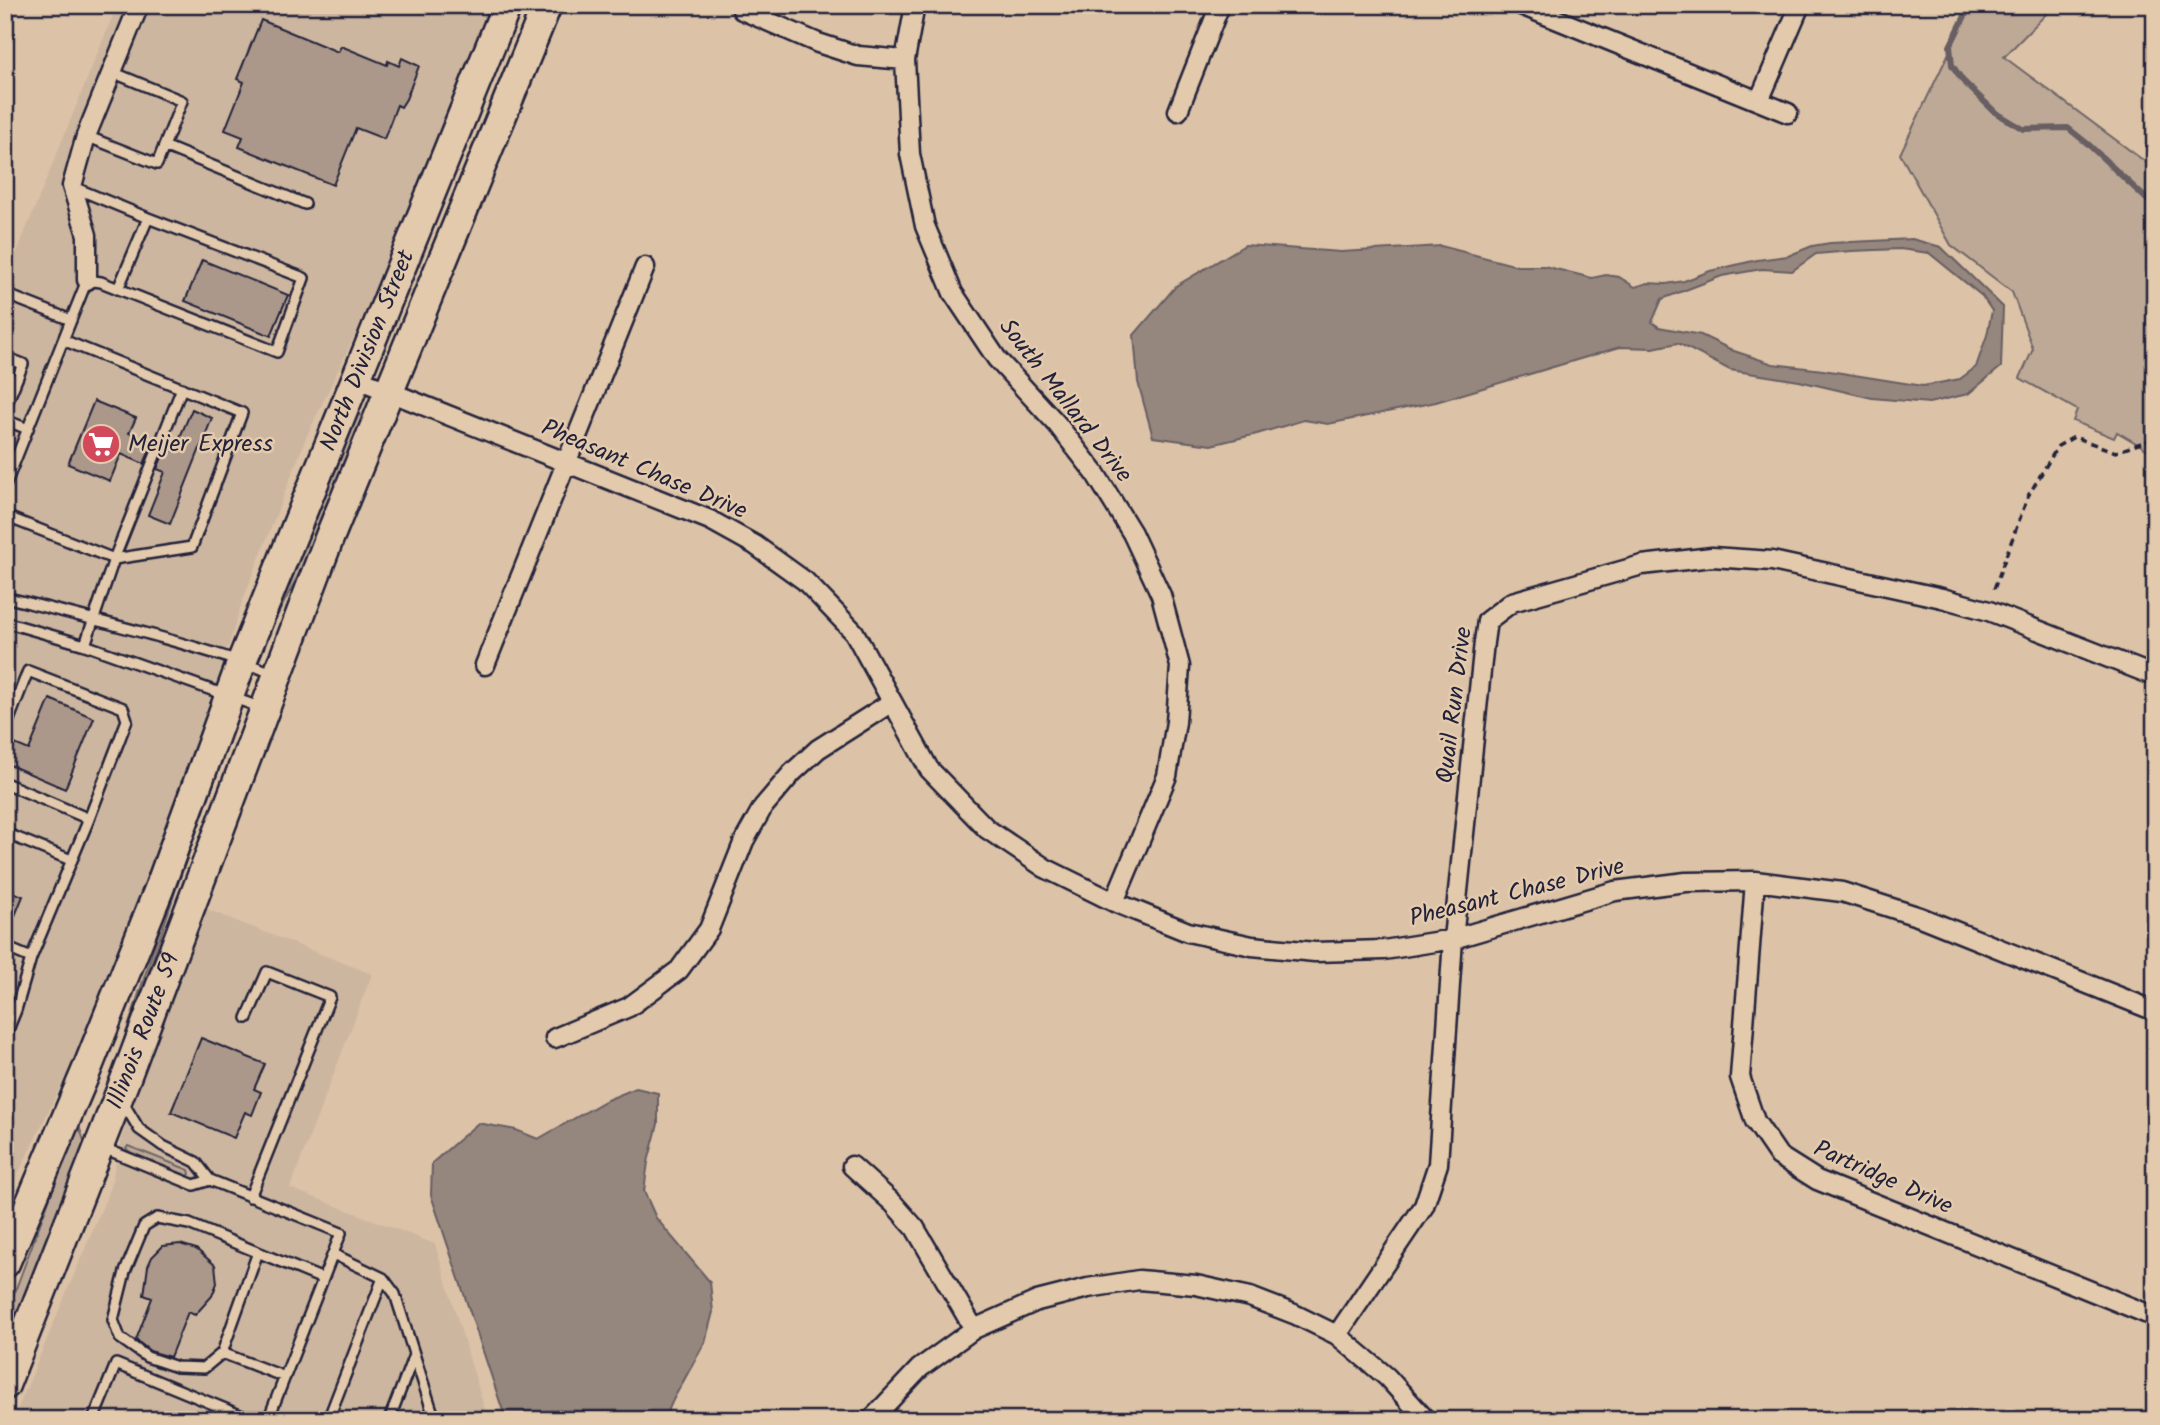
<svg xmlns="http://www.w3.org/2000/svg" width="2160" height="1425" viewBox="0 0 2160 1425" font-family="Kalam,sans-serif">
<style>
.built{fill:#cdb69f}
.green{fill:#bea996;stroke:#706668;stroke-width:2}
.water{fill:#95867e;stroke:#675e63;stroke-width:2;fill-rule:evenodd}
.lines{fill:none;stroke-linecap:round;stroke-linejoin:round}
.stream{stroke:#675e63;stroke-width:6}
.building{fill:#ab988b;stroke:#22223b;stroke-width:2}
.service-casing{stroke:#22223b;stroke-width:14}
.minor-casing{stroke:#22223b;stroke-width:23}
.primary-casing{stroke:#22223b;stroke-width:33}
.path{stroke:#22223b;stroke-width:3.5;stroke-dasharray:7 5;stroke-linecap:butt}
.service{stroke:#e4caac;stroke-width:9}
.minor{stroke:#e4caac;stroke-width:18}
.primary{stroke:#e4caac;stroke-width:28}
.labels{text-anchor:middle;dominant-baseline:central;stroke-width:5;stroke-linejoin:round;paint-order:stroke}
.street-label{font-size:24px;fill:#22223b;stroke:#e4caac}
.poi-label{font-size:24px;fill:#22223b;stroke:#e4caac;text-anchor:start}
</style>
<rect width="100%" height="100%" fill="#dcc3a7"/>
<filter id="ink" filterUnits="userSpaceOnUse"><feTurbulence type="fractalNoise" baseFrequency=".0143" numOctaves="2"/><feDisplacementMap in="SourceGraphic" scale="14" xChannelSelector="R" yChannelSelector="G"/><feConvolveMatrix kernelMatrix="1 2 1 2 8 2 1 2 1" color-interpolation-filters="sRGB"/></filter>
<g filter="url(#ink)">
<path class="built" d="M117 5H494L389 263 306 438 241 605 193 764 107 991 17 1176 5 1204V267L10 269Z
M206 909 372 974 290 1188 435 1244 488 1420H13L109 1191 133 1094Z"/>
<path class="green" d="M1972 5H2055L2004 57 2155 169V454L2117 432 2114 438 2073 421 2077 410 2020 378 2033 349 2012 292 1951 245 1900 154Z
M358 414 366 418 318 537 273 624H271L352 422Z
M227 740 229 741 175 892 116 1070 107 1092H105L114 1070 172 892Z
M79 1119 80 1129 86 1146 5 1352V1318Z
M128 1146 189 1170 190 1174 188 1176 132 1153 126 1149Z"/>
<path class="water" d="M1912 239 1941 247 2003 307 2001 367 1968 394 1929 403 1872 398 1799 381 1730 370 1678 343 1653 348 1620 347 1436 402 1328 424 1304 420 1257 434 1211 445 1153 437 1138 382 1134 335 1176 286 1245 245 1341 252 1441 246 1517 266H1544L1592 278 1606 275 1619 277 1635 287 1648 283 1666 284 1684 281 1710 271 1757 260 1788 256 1812 246 1830 243ZM1900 249 1929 253 1982 296 1992 311 1987 335 1976 367 1960 379 1923 386 1823 370 1773 364 1734 351 1701 335 1659 327 1652 322 1662 299 1722 276 1762 269 1792 271 1816 254 1852 251Z
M636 1088 658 1093V1124L648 1162 644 1191 656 1218 710 1282 713 1312 705 1342 673 1400 664 1420H506L431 1195 432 1163 478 1123 516 1130 538 1139 607 1100Z"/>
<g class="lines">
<path class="stream" d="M1973 5 1969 8 1950 46 1952 65 1963 81 1995 112 2023 129 2068 128 2088 144 2155 207"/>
</g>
<path class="building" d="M261 20 338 52 341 46 387 65 388 61 399 66 402 58 419 66 406 99 401 107 397 105 384 139 356 128 333 185 239 147 243 137 225 130 244 82 237 79Z
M202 260 288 295 271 336 185 301Z
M94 401 136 418 129 433 153 443 144 464 121 454 110 481 68 464Z
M192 409 212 418 170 524 148 515 165 472 157 469 166 448 174 451Z
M50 699 94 718 65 789 5 763V740L29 750Z
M5 889 23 896 6 938H5Z
M201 1038 265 1064 254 1089 261 1092 252 1115 245 1112 234 1138 171 1112Z
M180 1244 196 1249 215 1265 217 1283 212 1296 195 1315 188 1312 170 1357 150 1351 136 1340 152 1298 144 1295 148 1266 152 1257 163 1246Z"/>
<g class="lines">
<g class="service-casing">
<path id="service" d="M86 136 157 164 182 101 112 72
M164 146 305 204
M118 289 148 218
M5 294 71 320
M63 340 242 413 192 547 114 559
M5 357 23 364 5 408
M5 420 28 429
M5 486 87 280 101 282 277 352 304 278 148 218 73 187
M5 516 114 559 85 645
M114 559 182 388
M5 597C96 620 188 642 276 674
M5 622 85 645 262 708
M5 730 28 671 123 708 127 720 89 819 31 958 5 947
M5 783 89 819
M5 833 71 860
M5 1006 16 1010 31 958
M247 1018 267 972 330 997 250 1197
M5 1037 16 1010
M124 1104 139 1129 163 1146 196 1162 210 1180 341 1233 268 1420
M101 1147 194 1185 210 1180
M383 1278 395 1294 435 1420
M222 1353 258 1252
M285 1377 222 1353 204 1368 177 1367 147 1357 120 1338 113 1320 125 1272 144 1226 157 1218 189 1224 323 1279
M93 1420 116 1364 252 1420
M328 1420 383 1278 333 1254
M389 1420 414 1355"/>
</g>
<g class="minor-casing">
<path id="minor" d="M915 5 905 60 910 154 925 226 953 293 997 359 1057 424 1095 473 1132 533 1161 595 1180 666 1176 722 1167 776 1114 902
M1521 5 1788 113
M742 10 818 43 858 56 905 60
M1759 101 1800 5
M1178 111 1220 5
M87 280V235L72 186 86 136 139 5
M355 378 710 520 755 545 805 581 854 632 929 769 987 829 1045 868 1114 902 1188 932 1252 946 1315 952 1384 950 1453 939 1615 891 1686 882 1755 881 1842 892 1920 917 2155 1011
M485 665 645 267
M1755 881 1740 1077 1755 1121 1779 1156 1817 1180 2155 1317
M555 1038 629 1007 679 970 709 929 744 841 763 807 792 773 818 749 892 702
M852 1166 893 1203 915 1228 974 1329
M1337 1335 1424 1206 1438 1164 1453 939 1484 642 1487 621 1512 602 1642 565 1712 557 1772 561 1942 598 1989 611 2155 676
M871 1420 920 1368 974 1329 1037 1301 1088 1288 1139 1280 1196 1285 1250 1297 1294 1314 1337 1335 1387 1377 1426 1420"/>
</g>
<g class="primary-casing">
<g id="primary">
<path id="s1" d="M5 1263 87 1069 159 889 242 661 507 5"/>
<path id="s2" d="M5 1385 127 1075 330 536 547 5"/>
</g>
</g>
<path class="path" d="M1994 589 2028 496 2058 446 2074 437 2116 452 2155 438"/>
<use href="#service" class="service"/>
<use href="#minor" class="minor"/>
<use href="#primary" class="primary"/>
</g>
</g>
<defs>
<g id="supermarket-disc" transform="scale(2.0125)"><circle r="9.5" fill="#d1495b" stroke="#e4caac"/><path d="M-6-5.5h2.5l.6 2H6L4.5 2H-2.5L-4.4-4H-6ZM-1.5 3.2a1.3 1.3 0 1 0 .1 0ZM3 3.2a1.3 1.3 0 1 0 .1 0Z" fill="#fff"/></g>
</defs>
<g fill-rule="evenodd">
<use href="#supermarket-disc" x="101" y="444"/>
</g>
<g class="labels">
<g class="street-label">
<text stroke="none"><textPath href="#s1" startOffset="982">North Division Street</textPath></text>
<text transform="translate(1065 401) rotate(52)">South Mallard Drive</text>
<text transform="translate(644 470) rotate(23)">Pheasant Chase Drive</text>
<text transform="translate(1455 705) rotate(-83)">Quail Run Drive</text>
<text transform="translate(1517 893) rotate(-14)">Pheasant Chase Drive</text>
<text stroke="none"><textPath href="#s2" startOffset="380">Illinois Route 59</textPath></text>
<text transform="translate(1883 1178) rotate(24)">Partridge Drive</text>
</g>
<g class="poi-label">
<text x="128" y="444">Meijer Express</text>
</g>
</g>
<rect width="2160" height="1425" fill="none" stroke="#e4caac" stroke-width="28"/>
<rect x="14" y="14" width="2132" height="1397" fill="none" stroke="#22223b" stroke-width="2.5" filter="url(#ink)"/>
</svg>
